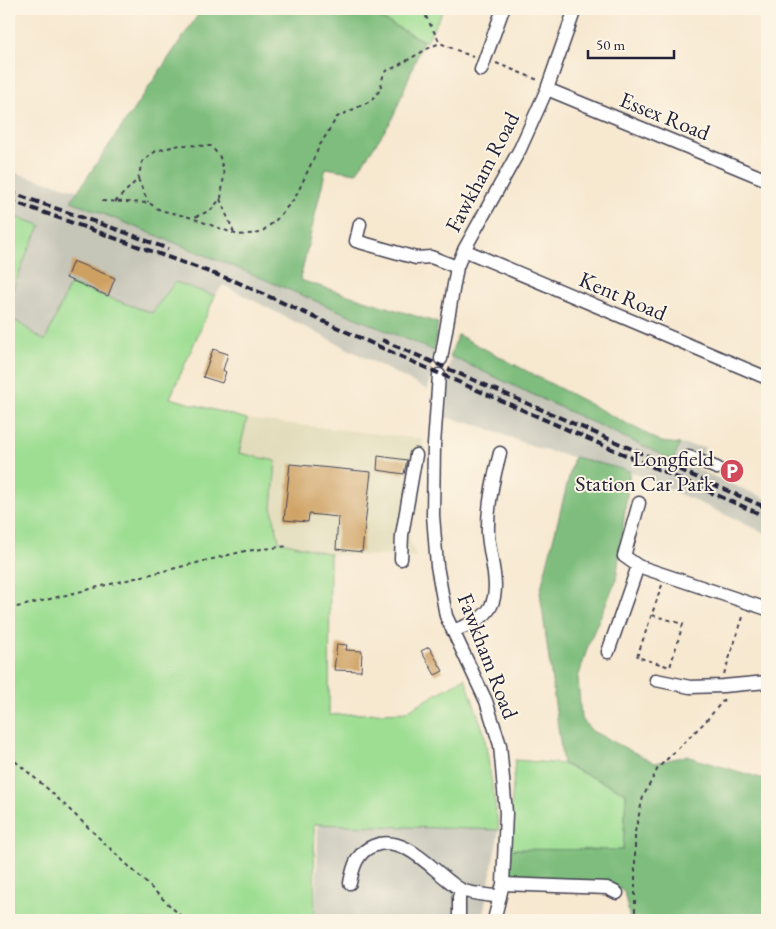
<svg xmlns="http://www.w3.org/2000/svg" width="776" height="929" viewBox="0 0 776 929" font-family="'EB Garamond',serif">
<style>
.built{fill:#e1dcba}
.industrial{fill:#c5c5b8}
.green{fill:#9ede93;stroke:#608067}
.forest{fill:#7ebd7d;stroke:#50705c}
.building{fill:#cea062}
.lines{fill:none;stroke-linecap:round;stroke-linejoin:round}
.minor-casing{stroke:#424051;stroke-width:15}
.path{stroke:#424051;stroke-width:2;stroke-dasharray:4 4;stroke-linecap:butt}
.minor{stroke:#fff;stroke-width:12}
.rail{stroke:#22223b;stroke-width:4;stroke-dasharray:8 4;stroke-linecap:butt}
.labels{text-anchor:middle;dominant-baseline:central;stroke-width:4;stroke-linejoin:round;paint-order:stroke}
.street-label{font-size:22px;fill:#22223b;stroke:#fcf5e5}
.poi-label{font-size:22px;fill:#22223b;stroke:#fcf5e5;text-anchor:end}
</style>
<rect width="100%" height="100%" fill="#fcf5e5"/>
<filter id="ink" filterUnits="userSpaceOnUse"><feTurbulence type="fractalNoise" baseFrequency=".02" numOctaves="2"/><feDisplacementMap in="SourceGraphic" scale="10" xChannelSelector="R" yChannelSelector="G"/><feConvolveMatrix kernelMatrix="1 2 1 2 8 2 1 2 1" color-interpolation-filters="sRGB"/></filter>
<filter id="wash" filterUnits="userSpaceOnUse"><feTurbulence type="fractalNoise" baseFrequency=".0096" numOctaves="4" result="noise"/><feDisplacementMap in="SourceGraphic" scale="20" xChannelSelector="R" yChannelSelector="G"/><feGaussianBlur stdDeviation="1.12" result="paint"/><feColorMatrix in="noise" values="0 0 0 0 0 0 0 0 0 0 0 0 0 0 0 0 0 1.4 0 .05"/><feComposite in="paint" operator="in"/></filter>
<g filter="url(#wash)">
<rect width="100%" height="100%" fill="#f7e8d0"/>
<path class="built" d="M247 419 423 439 409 538 416 557 330 554 279 541 272 509 275 461 239 453Z"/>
<path class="industrial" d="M9 171 80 191 260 272 438 323 428 390 223 285 215 296 175 282 152 313 70 284 45 342 9 316V300L29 248 40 225 9 215Z
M458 335 662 442 705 447 696 469 767 499V534L630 471 536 448 484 427 446 417 450 356Z
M318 824 499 830 482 920H316Z"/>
<path class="green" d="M363 9H444L426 42Z
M9 215 41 225 29 248 9 300Z
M175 282 215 296 170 398 247 419 239 453 276 461 272 509 279 541 330 554 329 715 405 712 465 678 484 733 499 830 314 824 315 920H9V316L45 341 70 284 152 313Z
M515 760 563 764 626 793 623 851 508 849Z"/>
<path class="forest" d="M202 9H363L423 41 392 120 356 173 326 168 300 280 438 323 434 351 247 272 71 201Z
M458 335 662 442 680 444 673 460 450 356Z
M574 457 630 471 616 581 590 640 578 678 581 718 592 731 655 763 686 756 767 780V920H630L624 891 609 884 510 877 508 849 623 850 626 793 563 764 540 592Z"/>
<g id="blocks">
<path class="building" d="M73 261 115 278 108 296 66 278Z
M213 349 228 354 223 370 226 372 222 383 203 377Z
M378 456 407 460 404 474 377 470Z
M290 464 371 472 362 552 336 549 338 517 309 514 308 522 284 520Z
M337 644 347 645 346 650 362 651 361 671 334 670Z
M429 647 443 671 435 675 421 651Z"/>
</g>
</g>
<g filter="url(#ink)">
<use href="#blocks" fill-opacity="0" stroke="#424051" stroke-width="1"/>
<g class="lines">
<g class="minor-casing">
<path id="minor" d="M481 70 503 9
M547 89 767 180
M360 224 356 241 416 258 431 257 457 267
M464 250 767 378
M441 359 457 267 464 250 520 149 547 89 575 9
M439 375 434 445 433 515 437 566 446 616 486 701 500 745 506 813 503 884 494 920
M689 457 717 468
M639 503 624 556 638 566 767 609
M401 559 402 535 416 455
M453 631C467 625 484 620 491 606 501 587 489 555 488 534 487 507 493 479 500 453
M608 652 638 566
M656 680 690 687 723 686 767 682
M350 883C353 867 357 852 373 846 402 834 428 865 449 881 453 884 457 888 462 890 471 894 489 895 500 897
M503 884 607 888 617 893
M459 920V897L462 890"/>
</g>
<path class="path" d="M422 9 440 43 473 57
M496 63 538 80
M138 179 148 202
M220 199 234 233
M102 201 149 203 160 210 189 217 238 235 260 233 275 221 295 198 320 145 337 117 371 101 380 90 384 72C404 64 420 51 440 43
M115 202 138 179 142 162 156 151 180 145 211 146 220 157 224 175 221 198 211 210 193 218
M9 609 245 551 289 546
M652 615 683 624 670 667 637 657 662 585
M724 674 744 614
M9 756 49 790 185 920
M635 920V832L643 797 658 768 706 721 726 697"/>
<use href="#minor" class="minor"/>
<path class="rail" d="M9 192 124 232 168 249
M9 200 237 282 413 362 767 517
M382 340 767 508"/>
</g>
</g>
<defs>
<g id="parking-disc" transform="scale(1.25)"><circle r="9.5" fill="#d1495b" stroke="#fcf5e5"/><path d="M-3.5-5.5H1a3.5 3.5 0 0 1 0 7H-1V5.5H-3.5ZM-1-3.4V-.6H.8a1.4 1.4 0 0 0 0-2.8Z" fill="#fff"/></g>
</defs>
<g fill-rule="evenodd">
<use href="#parking-disc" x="732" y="471"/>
</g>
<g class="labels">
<g class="street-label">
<text transform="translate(665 116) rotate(22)">Essex Road</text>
<text transform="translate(482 172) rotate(-62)">Fawkham Road</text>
<text transform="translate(623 296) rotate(23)">Kent Road</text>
<text transform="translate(488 656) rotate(69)">Fawkham Road</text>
</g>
<g class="poi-label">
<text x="714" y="458">Longfield<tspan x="714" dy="25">Station Car Park</tspan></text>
</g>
</g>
<rect width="776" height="929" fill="none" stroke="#fcf5e5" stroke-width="30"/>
<path d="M588 50v8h86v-8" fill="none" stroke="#22223b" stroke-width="2.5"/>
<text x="596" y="50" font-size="15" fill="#22223b" stroke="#fcf5e5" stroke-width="4" paint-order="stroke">50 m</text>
</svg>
